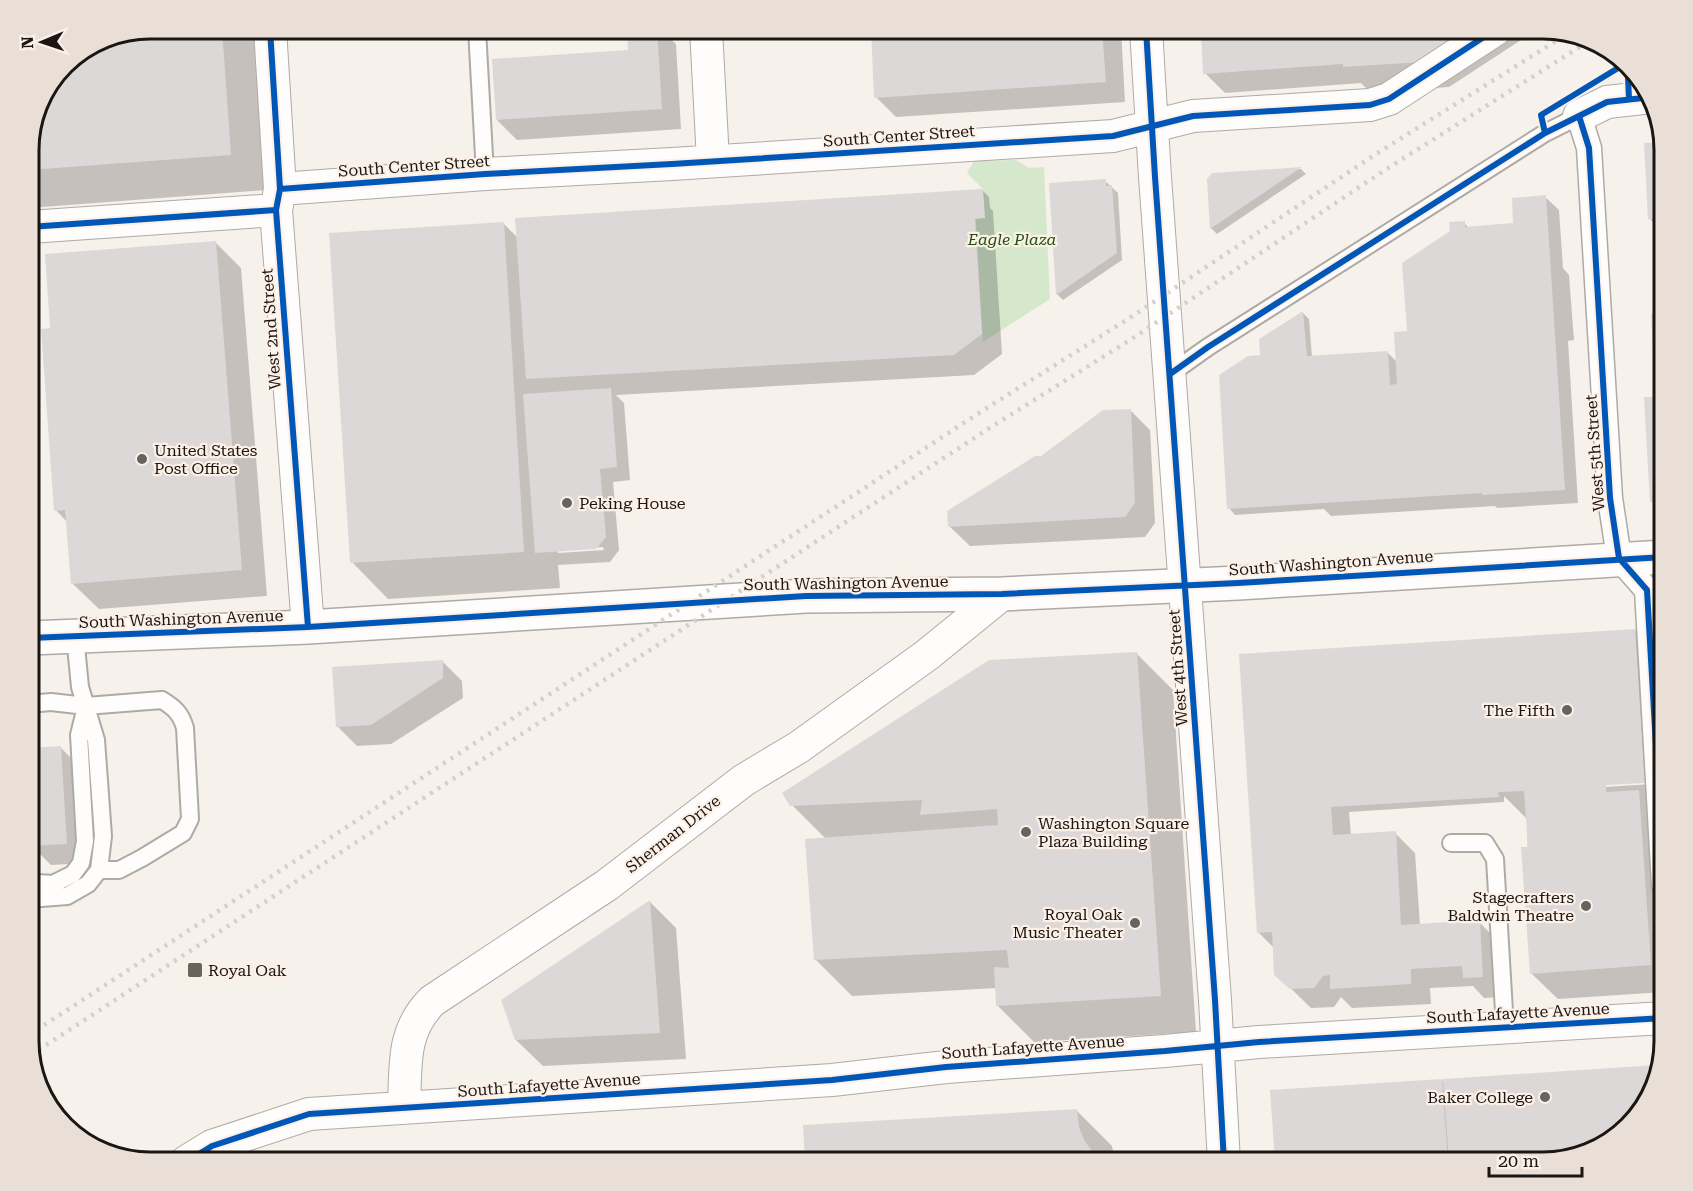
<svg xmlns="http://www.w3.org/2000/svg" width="1693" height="1191" viewBox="0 0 1693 1191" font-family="'Roboto Serif',serif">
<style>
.green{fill:#d5e8cc}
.shadow{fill:#0003;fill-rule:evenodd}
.building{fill:#dcd8d8}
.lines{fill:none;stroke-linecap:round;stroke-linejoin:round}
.service-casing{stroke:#aeaaa6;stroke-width:20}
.pedestrian-casing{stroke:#aeaaa6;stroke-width:27}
.minor-casing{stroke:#aeaaa6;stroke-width:34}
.secondary-casing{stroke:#aeaaa6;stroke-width:36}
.service{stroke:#fefdfc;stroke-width:16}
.pedestrian{stroke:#fefdfc;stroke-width:24}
.minor{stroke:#fefdfc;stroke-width:32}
.secondary{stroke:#fefdfc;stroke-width:33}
.rail{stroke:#d2d1d0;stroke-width:4.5;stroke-dasharray:3 6;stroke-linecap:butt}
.cycleway-casing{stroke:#fcf0e7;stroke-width:10}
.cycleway{stroke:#0057b8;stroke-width:6}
.poi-dot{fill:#67635f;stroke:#fcf0e7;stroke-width:2}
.labels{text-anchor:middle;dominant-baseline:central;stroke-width:4.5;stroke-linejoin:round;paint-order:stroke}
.street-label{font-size:16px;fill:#1a1613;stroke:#fcf0e7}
.park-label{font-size:16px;font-style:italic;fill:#1c540f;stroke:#fcf0e7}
.poi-label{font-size:16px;fill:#1a1613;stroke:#fcf0e7;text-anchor:start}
.rim{fill:none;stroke:#1a1613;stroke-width:3}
</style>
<rect width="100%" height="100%" fill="#f7f1ec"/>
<path class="green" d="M1016 160 1029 168 1044 167 1050 299 983 342 974 190 983 189 967 173 974 161Z"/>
<path class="shadow" d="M150 28 243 29 255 41 267 190 29 208V142L41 96 70 59 104 38Z
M629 29H660L676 44 681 129 517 140 497 120 630 51Z
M872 29H1121L1125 102 896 117 876 97Z
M1202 29H1538L1449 87 1371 93 1361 83 1225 93 1205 73Z
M1663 144 1664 224 1656 225 1649 218Z
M1301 169 1306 174 1217 234 1211 228 1209 180 1213 175Z
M1105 181 1118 193 1122 260 1063 300 1057 294 1051 185Z
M983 191 989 197 990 208 993 211 1002 354 974 375 616 395 624 403 630 480 613 482 619 550 610 562 558 565 560 588 388 599 352 562 503 223 518 238ZM603 547 604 550 558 553V550Z
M1545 197 1559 210 1563 268 1569 275 1574 340 1568 341 1578 503 1497 508 1495 506 1331 516 1324 509 1235 515 1229 508 1261 356 1260 340 1303 313 1309 319 1312 357 1387 352 1397 362 1408 333 1464 223 1469 228 1515 224Z
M215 242 241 268 267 596 99 609 72 583 67 522 56 510 52 329Z
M1664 315V500H1655V503H1664V507L1658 508 1652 501 1659 398 1652 316Z
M1130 410 1150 430 1155 523 1145 537 970 546 949 526 1041 458Z
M1635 630 1664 660V992L1558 999 1531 973 1527 819 1504 796V802L1349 812 1351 836 1395 833 1415 853 1420 925 1479 922 1499 942 1502 997 1484 998 1473 986 1430 988 1431 1004 1352 1008 1341 997 1334 1007 1311 1008 1276 974 1274 948 1258 932 1241 655ZM1652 781 1653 784 1605 787 1602 784Z
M1137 654 1173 690 1196 1032 1034 1042 998 1006 997 988 852 996 816 960 826 839 792 805Z
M442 661 462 681 463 698 391 744 357 746 337 726Z
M60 747 80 767 87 863 51 865 31 845 29 750Z
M650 902 676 928 686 1059 543 1066 516 1040 503 1001Z
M1656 1066 1640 1115 1597 1150 1543 1162H1276L1272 1091 1442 1080 1445 1084V1081Z
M1076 1110 1112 1146 1115 1162H807L804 1126Z"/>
<path class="building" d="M150 28 222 29 231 155 29 170V142L41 96 70 59 104 38Z
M627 29H657L662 109 496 120 492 59 628 50Z
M871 29H1102L1106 82 874 98Z
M1201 29H1473L1422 62 1343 67V64L1203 74Z
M1663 142 1664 150V218L1648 219 1644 143Z
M1302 167 1210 229 1207 179 1212 173Z
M1106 179V186L1112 185 1117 253 1056 295 1049 183Z
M983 189 985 218 975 219 982 334 954 355 526 379 515 218Z
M1546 195 1565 490 1482 495V493L1227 509 1219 375 1248 356 1260 355 1259 339 1303 311 1307 356 1388 351 1390 385 1397 384 1394 332 1407 331 1402 263 1450 231 1449 222 1465 221V227L1513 223 1512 198Z
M504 222 524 552 350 563 329 233Z
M216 241 242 570 71 584 65 510 54 511 41 329 50 328 45 254Z
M1651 314H1664V501L1650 502 1644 397H1656Z
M611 388 617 467 600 469 606 537 596 549 535 553 523 394Z
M1131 409 1135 503 1125 517 948 527 947 511 1035 456H1041L1103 410Z
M1635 629 1645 783 1606 785V792L1639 790 1651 965 1530 974 1521 847H1528L1524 791 1498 792 1499 797 1331 807 1333 835 1396 831 1401 925 1480 920 1483 977 1463 978 1462 966 1411 969V984L1330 989V975L1323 976 1314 988 1290 989 1274 975 1272 932 1257 933 1239 654Z
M1137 652 1161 996 996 1006 994 967 1009 968 1007 950 814 960 805 839 998 825 997 809 920 815 922 800 790 806 782 793 989 660Z
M443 660V678L371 725 336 727 332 667Z
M61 746 67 844 29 846V748Z
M650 900 660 1033 515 1040 501 1000Z
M1656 1065 1640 1115 1597 1150 1543 1162H1449L1443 1079Z
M1442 1079 1448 1162H1275L1270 1090Z
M1077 1109 1079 1127 1084 1140 1100 1162H805L803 1125Z"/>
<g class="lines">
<g class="service-casing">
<path id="service" d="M477 29 485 174
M1170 374 1208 347 1545 133 1579 116
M29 704 51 702 86 706 162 700C175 708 181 714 185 728L190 819 183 833 142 858 119 870H99
M1451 843H1485L1495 859 1505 1028
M29 879 38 883 53 884 73 874 81 863 85 841 79 735 86 707
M29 899 67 896 88 884 99 870 103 836 96 740 80 687 75 636"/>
</g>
<g class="pedestrian-casing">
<path id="pedestrian" d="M1579 116 1589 148 1610 498 1619 558 1647 590 1664 885"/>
</g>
<g class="minor-casing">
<path id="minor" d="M270 29 280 189 276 210 308 627
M706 29 713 161
M1146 29 1155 177 1215 1000 1224 1162
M1579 116 1607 102 1652 97
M280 189 485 174 672 164 1113 136 1193 116 1370 105 1389 99 1496 29
M29 227 276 210
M404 1108C406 1067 401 1032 432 1001L607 885 744 780 799 747 927 655 1002 594
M186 1162 212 1146 309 1114 832 1080 946 1067 1165 1051 1259 1042 1664 1018"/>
</g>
<g class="secondary-casing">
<path id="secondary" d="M29 638 308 627 806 596 1002 594 1238 583 1664 557"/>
</g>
<use href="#service" class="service"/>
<use href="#pedestrian" class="pedestrian"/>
<use href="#minor" class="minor"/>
<use href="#secondary" class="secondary"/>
<path class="rail" d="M29 1035 979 413 1128 319 1376 154 1564 36
M31 1055 988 429 1130 340 1385 170 1586 43"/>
<g class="cycleway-casing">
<path id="cycleway" d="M270 29 280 189 276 210 308 627
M1146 29 1155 177 1215 1000 1224 1162
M1579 116 1589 148 1610 498 1619 558 1647 590 1664 885
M1545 133 1541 115 1623 65 1628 77 1629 99
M280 189 485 174 672 164 1113 136 1193 116 1370 105 1389 99 1496 29
M29 227 276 210
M1170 374 1208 347 1545 133 1607 102 1652 97
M29 638 308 627 806 596 1002 594 1238 583 1664 557
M186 1162 212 1146 309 1114 832 1080 946 1067 1165 1051 1259 1042 1664 1018"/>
</g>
<use href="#cycleway" class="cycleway"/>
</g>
<g class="poi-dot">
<circle cx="142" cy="459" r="6"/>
<circle cx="567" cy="503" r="6"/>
<circle cx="1567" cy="710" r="6"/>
<circle cx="1026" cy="832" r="6"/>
<circle cx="1586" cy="906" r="6"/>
<circle cx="1135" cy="923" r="6"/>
<rect x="187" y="962" width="16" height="16" rx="3"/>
<circle cx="1545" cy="1097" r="6"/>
</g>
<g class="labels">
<g class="street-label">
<text transform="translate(899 136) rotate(-4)">South Center Street</text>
<text transform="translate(414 166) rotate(-4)">South Center Street</text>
<text transform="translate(271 329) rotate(-94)">West 2nd Street</text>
<text transform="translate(1595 453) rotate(-94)">West 5th Street</text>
<text transform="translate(1331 563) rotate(-4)">South Washington Avenue</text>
<text transform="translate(846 583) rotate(-1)">South Washington Avenue</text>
<text transform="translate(181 619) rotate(-2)">South Washington Avenue</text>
<text transform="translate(1178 668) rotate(-94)">West 4th Street</text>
<text transform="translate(673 834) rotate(-38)">Sherman Drive</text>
<text transform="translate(1518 1013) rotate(-3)">South Lafayette Avenue</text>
<text transform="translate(1033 1047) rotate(-4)">South Lafayette Avenue</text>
<text transform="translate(549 1085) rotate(-4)">South Lafayette Avenue</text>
</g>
<g class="park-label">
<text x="1012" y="239">Eagle Plaza</text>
</g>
<g class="poi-label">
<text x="154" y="450">United States<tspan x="154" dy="18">Post Office</tspan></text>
<text x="579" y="503">Peking House</text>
<text x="1555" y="710" text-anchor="end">The Fifth</text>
<text x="1038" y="823">Washington Square<tspan x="1038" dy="18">Plaza Building</tspan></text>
<text x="1574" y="897" text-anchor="end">Stagecrafters<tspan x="1574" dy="18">Baldwin Theatre</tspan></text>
<text x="1123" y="914" text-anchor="end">Royal Oak<tspan x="1123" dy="18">Music Theater</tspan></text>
<text x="208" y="970">Royal Oak</text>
<text x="1533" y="1097" text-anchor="end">Baker College</text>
</g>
</g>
<path d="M0 0H1693V1191H0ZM150 39H1543A111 111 0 0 1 1654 150V1041A111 111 0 0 1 1543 1152H150A111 111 0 0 1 39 1041V150A111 111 0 0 1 150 39Z" fill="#eadfd6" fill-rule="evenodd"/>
<path class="rim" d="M150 39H1543A111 111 0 0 1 1654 150V1041A111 111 0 0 1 1543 1152H150A111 111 0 0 1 39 1041V150A111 111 0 0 1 150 39Z"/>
<g transform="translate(42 42) rotate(268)" stroke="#fcf0e7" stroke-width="4.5" paint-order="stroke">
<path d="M0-4.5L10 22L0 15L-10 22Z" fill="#1a1613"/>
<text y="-9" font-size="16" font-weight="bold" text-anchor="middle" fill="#1a1613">N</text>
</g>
<path d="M1489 1167v9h93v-9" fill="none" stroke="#1a1613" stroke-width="3"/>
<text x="1498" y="1167" font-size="18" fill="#1a1613" stroke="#fcf0e7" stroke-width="4.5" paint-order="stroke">20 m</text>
</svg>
